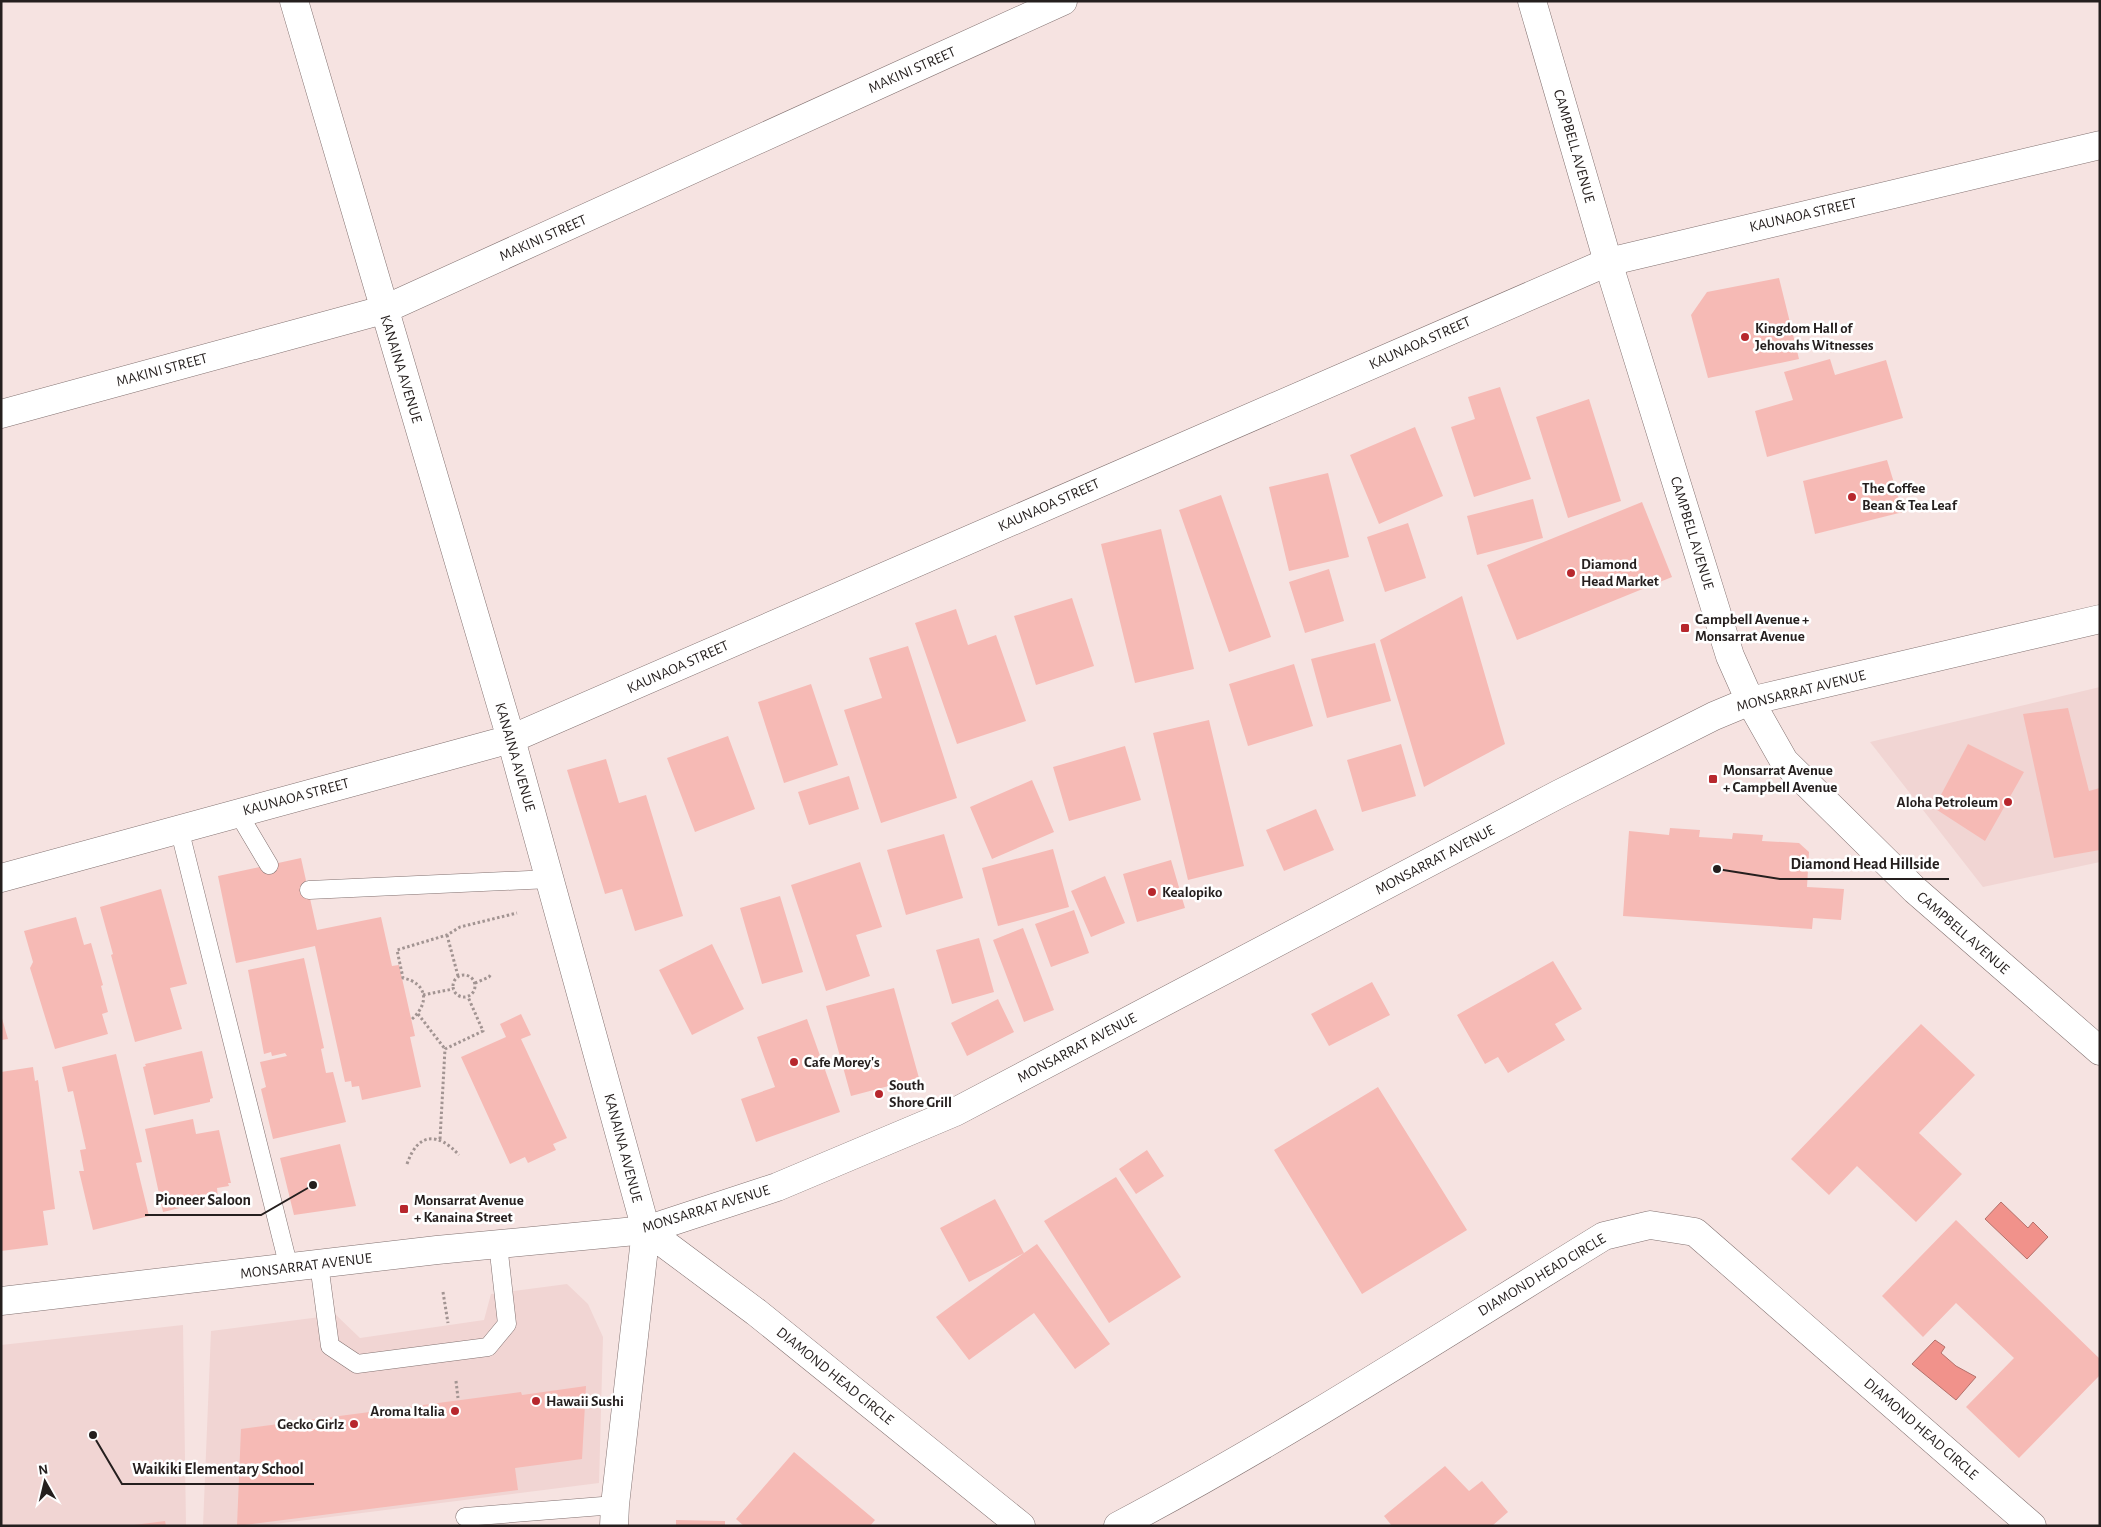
<svg xmlns="http://www.w3.org/2000/svg" width="2101" height="1527" viewBox="0 0 2101 1527" font-family="'Alegreya Sans',sans-serif">
<style>
.built{fill:#f1d5d3}
.water{fill:#f1928b;stroke:#b4706a}
.building{fill:#f6bab5}
.lines{fill:none;stroke-linecap:round;stroke-linejoin:round}
.service-casing{stroke:#827170;stroke-width:19}
.minor-casing{stroke:#827170;stroke-width:29}
.tertiary-casing{stroke:#827170;stroke-width:29}
.path{stroke:#a29492;stroke-width:3;stroke-dasharray:2.5 2.5;stroke-linecap:butt}
.service{stroke:#fff;stroke-width:18}
.minor{stroke:#fff;stroke-width:28}
.tertiary{stroke:#fff;stroke-width:28}
.poi-dot{fill:#b7272d;stroke:#fff;stroke-width:2}
.labels{text-anchor:middle;dominant-baseline:central;stroke-width:5;stroke-linejoin:round;paint-order:stroke}
.street-label{font-size:15px;fill:#251f1e;stroke:#fff}
.poi-label{font-size:15px;font-weight:bold;fill:#251f1e;stroke:#fff;text-anchor:start}
.leader{fill:none;stroke:#251f1e;stroke-width:2}
.callout-dot{fill:#251f1e;stroke:#fff;stroke-width:2}
.callout-label{font-size:16px;text-anchor:middle;font-weight:bold;fill:#251f1e;stroke:#fff;stroke-width:5;stroke-linejoin:round;paint-order:stroke}
</style>
<rect width="100%" height="100%" fill="#f6e3e1"/>
<path class="built" d="M2100 687V862L1983 887 1870 742Z
M567 1284 588 1304 603 1337 599 1483 259 1526H203L211 1331 336 1315 360 1338 484 1320 491 1294Z
M183 1325 186 1526H1V1345Z"/>
<path class="water" d="M2001 1202 2028 1228 2033 1222 2048 1237 2027 1259 1985 1219Z
M1935 1340 1945 1347 1941 1353 1956 1366 1976 1377 1956 1400 1912 1364Z"/>
<path class="building" d="M1779 278 1799 359 1708 378 1691 315 1707 292Z
M1830 359 1835 375 1886 360 1903 418 1767 457 1755 411 1793 400 1784 372Z
M1500 387 1531 479 1474 497 1451 427 1475 419 1468 397Z
M1589 399 1621 501 1568 518 1536 417Z
M1415 427 1443 496 1379 524 1350 455Z
M1887 460 1903 512 1815 534 1803 481Z
M1328 473 1349 557 1289 571 1269 487Z
M1221 495 1271 637 1229 652 1179 510Z
M1533 499 1543 538 1477 555 1467 516Z
M1642 502 1672 577 1517 640 1487 565Z
M1408 523 1426 578 1385 592 1367 537Z
M1161 529 1194 669 1135 683 1101 544Z
M1329 569 1344 621 1305 633 1289 582Z
M1462 596 1505 744 1424 787 1380 640Z
M1072 598 1094 666 1036 685 1014 616Z
M956 609 968 645 996 635 1026 721 957 744 915 623Z
M1375 643 1391 701 1327 718 1311 659Z
M908 646 957 798 881 823 844 710 882 698 869 658Z
M1294 664 1313 726 1248 746 1229 684Z
M811 684 838 765 784 783 758 702Z
M2068 708 2089 791 2100 788V850L2054 858 2023 714Z
M1209 720 1244 866 1188 880 1153 733Z
M728 736 755 809 695 832 667 758Z
M1401 744 1416 796 1362 812 1347 760Z
M1968 744 2024 772 1985 841 1934 808Z
M1125 746 1141 800 1069 821 1053 767Z
M606 759 619 803 646 795 683 916 635 931 622 889 605 894 567 770Z
M849 776 859 809 809 825 798 792Z
M1032 780 1054 832 992 859 970 807Z
M1316 809 1334 850 1284 871 1266 830Z
M1670 828 1700 830 1699 837 1732 839 1733 833 1763 835 1762 841 1799 843 1809 852 1807 887 1844 889 1841 920 1813 918 1812 929 1623 916 1629 831 1669 835Z
M944 834 963 898 906 915 887 850Z
M1053 849 1069 907 998 926 982 868Z
M301 858 317 930 381 917 392 966 399 965 415 1036 410 1037 421 1087 362 1100 359 1086 352 1087 351 1081 345 1082 315 946 236 963 218 876Z
M1171 860 1185 908 1137 922 1123 874Z
M860 862 882 927 856 935 870 976 826 991 791 885Z
M1105 876 1125 923 1091 937 1071 891Z
M161 889 187 984 170 988 182 1029 135 1042 111 955 113 954 100 907Z
M780 896 803 972 762 984 740 908Z
M1074 910 1089 953 1051 967 1035 924Z
M76 917 84 945 91 943 103 985 101 986 108 1012 102 1014 108 1034 55 1049 30 968 33 962 24 931Z
M1023 928 1054 1010 1024 1022 993 940Z
M979 938 994 992 952 1004 936 950Z
M712 944 744 1009 692 1035 659 970Z
M304 958 324 1048 321 1049 326 1073 333 1072 346 1122 273 1139 261 1089 266 1087 260 1062 287 1056 285 1053 272 1056 271 1052 264 1054 248 970Z
M1553 961 1582 1009 1555 1024 1565 1040 1508 1073 1498 1057 1485 1064 1457 1015Z
M1372 982 1390 1015 1329 1046 1311 1014Z
M894 988 919 1078 851 1096 826 1006Z
M998 999 1014 1032 967 1056 951 1023Z
M521 1014 531 1035 521 1039 567 1138 553 1144 556 1150 528 1163 525 1157 510 1164 461 1057 506 1037 500 1024Z
M1 1015 8 1039 1 1040Z
M807 1019 840 1112 756 1142 741 1099 775 1087 757 1037Z
M1921 1024 1975 1075 1919 1133 1962 1174 1916 1222 1857 1166 1829 1195 1791 1159Z
M202 1051 213 1098 210 1099V1102L154 1115 143 1067 146 1066 145 1064Z
M116 1054 142 1162 136 1163 149 1216 93 1230 79 1171H84L80 1150 86 1149 73 1091 68 1092 62 1067Z
M33 1067 35 1081 38 1080 55 1209 43 1211 48 1245 1 1251V1072Z
M1378 1087 1467 1230 1362 1294 1274 1150Z
M193 1119 196 1134 219 1130 231 1183H228L229 1186 217 1188 218 1199 163 1212 145 1129Z
M340 1144 356 1206 294 1215 280 1158Z
M1147 1150 1164 1176 1136 1194 1119 1169Z
M1116 1177 1181 1277 1109 1323 1044 1221Z
M995 1199 1024 1253 1037 1244 1110 1344 1075 1369 1034 1313 969 1360 936 1317 1024 1253 969 1282 940 1228Z
M1956 1220 2100 1359V1375L2019 1458 1966 1407 2014 1358 1956 1303 1923 1337 1882 1296Z
M586 1386 582 1459 515 1468 518 1490 237 1526 241 1429 521 1392 522 1395Z
M794 1452 875 1520 870 1526H744L736 1519Z
M1445 1466 1469 1491 1482 1481 1508 1512 1492 1526H1392L1384 1516Z
M676 1520 725 1521V1526H676Z
M165 1521 166 1526H134V1525Z"/>
<g class="lines">
<g class="service-casing">
<path id="service" d="M238 813 269 865
M179 828 289 1268
M309 890 550 879
M319 1264 330 1346 357 1364 488 1347 507 1324 498 1244
M465 1517 615 1505"/>
</g>
<g class="minor-casing">
<path id="minor" d="M294 1 511 739 646 1230 615 1505 614 1526
M1 414 383 310 1063 1
M1750 701 1784 761 1915 890 2100 1051
M1 878 511 739 1608 262 2100 145
M646 1230 756 1312 1021 1526
M1118 1526C1285 1438 1443 1335 1604 1236L1650 1225 1695 1232 2032 1526"/>
</g>
<g class="tertiary-casing">
<path id="tertiary" d="M1532 1 1608 262 1713 601 1730 656 1750 701
M1 1301 437 1250 646 1230 777 1187 955 1112 1559 794 1714 716 1750 701 2100 619"/>
</g>
<path class="path" d="M447 935 458 976
M453 986a11 11 0 1 1 22 0a11 11 0 1 1-22 0Z
M475 983 489 977 491 974
M423 995 453 989
M418 1014 445 1049
M412 1019C430 1003 427 983 403 978L397 950 447 935 460 927 517 913
M440 1139 445 1049 483 1031 468 997
M407 1164C418 1132 438 1132 459 1155
M443 1292 448 1323
M456 1381 458 1398"/>
<use href="#service" class="service"/>
<use href="#minor" class="minor"/>
<use href="#tertiary" class="tertiary"/>
</g>
<g class="poi-dot">
<circle cx="1745" cy="337" r="5"/>
<circle cx="1852" cy="497" r="5"/>
<circle cx="1571" cy="573" r="5"/>
<rect x="1680" y="623" width="10" height="10" rx="2.5"/>
<rect x="1708" y="774" width="10" height="10" rx="2.5"/>
<circle cx="2008" cy="802" r="5"/>
<circle cx="1152" cy="892" r="5"/>
<circle cx="794" cy="1062" r="5"/>
<circle cx="879" cy="1094" r="5"/>
<rect x="399" y="1204" width="10" height="10" rx="2.5"/>
<circle cx="536" cy="1401" r="5"/>
<circle cx="455" cy="1411" r="5"/>
<circle cx="354" cy="1424" r="5"/>
</g>
<g class="labels">
<g class="street-label">
<text transform="translate(912 70) rotate(-24)">MAKINI STREET</text>
<text transform="translate(1574 146) rotate(74)">CAMPBELL AVENUE</text>
<text transform="translate(1803 215) rotate(-13)">KAUNAOA STREET</text>
<text transform="translate(543 238) rotate(-24)">MAKINI STREET</text>
<text transform="translate(1420 343) rotate(-24)">KAUNAOA STREET</text>
<text transform="translate(401 369) rotate(73)">KANAINA AVENUE</text>
<text transform="translate(162 370) rotate(-15)">MAKINI STREET</text>
<text transform="translate(1049 505) rotate(-24)">KAUNAOA STREET</text>
<text transform="translate(1692 533) rotate(73)">CAMPBELL AVENUE</text>
<text transform="translate(678 667) rotate(-24)">KAUNAOA STREET</text>
<text transform="translate(1801 691) rotate(-14)">MONSARRAT AVENUE</text>
<text transform="translate(515 757) rotate(74)">KANAINA AVENUE</text>
<text transform="translate(296 797) rotate(-15)">KAUNAOA STREET</text>
<text transform="translate(1435 860) rotate(-28)">MONSARRAT AVENUE</text>
<text transform="translate(1963 933) rotate(41)">CAMPBELL AVENUE</text>
<text transform="translate(1077 1048) rotate(-28)">MONSARRAT AVENUE</text>
<text transform="translate(623 1148) rotate(75)">KANAINA AVENUE</text>
<text transform="translate(706 1209) rotate(-17)">MONSARRAT AVENUE</text>
<text transform="translate(306 1266) rotate(-7)">MONSARRAT AVENUE</text>
<text transform="translate(1542 1275) rotate(-31)">DIAMOND HEAD CIRCLE</text>
<text transform="translate(835 1376) rotate(39)">DIAMOND HEAD CIRCLE</text>
<text transform="translate(1921 1429) rotate(41)">DIAMOND HEAD CIRCLE</text>
</g>
<g class="poi-label">
<text x="1755" y="328">Kingdom Hall of<tspan x="1755" dy="17">Jehovahs Witnesses</tspan></text>
<text x="1862" y="488">The Coffee<tspan x="1862" dy="17">Bean &amp; Tea Leaf</tspan></text>
<text x="1581" y="564">Diamond<tspan x="1581" dy="17">Head Market</tspan></text>
<text x="1695" y="619">Campbell Avenue +<tspan x="1695" dy="17">Monsarrat Avenue</tspan></text>
<text x="1723" y="770">Monsarrat Avenue<tspan x="1723" dy="17">+ Campbell Avenue</tspan></text>
<text x="1998" y="802" text-anchor="end">Aloha Petroleum</text>
<text x="1162" y="892">Kealopiko</text>
<text x="804" y="1062">Cafe Morey's</text>
<text x="889" y="1085">South<tspan x="889" dy="17">Shore Grill</tspan></text>
<text x="414" y="1200">Monsarrat Avenue<tspan x="414" dy="17">+ Kanaina Street</tspan></text>
<text x="546" y="1401">Hawaii Sushi</text>
<text x="445" y="1411" text-anchor="end">Aroma Italia</text>
<text x="344" y="1424" text-anchor="end">Gecko Girlz</text>
</g>
</g>
<path class="leader" d="M1717 869L1780 879H1949M313 1185L261 1215H145M93 1435L122 1484H314"/>
<g class="callout-dot">
<circle cx="1717" cy="869" r="5"/>
<circle cx="313" cy="1185" r="5"/>
<circle cx="93" cy="1435" r="5"/>
</g>
<g class="callout-label">
<text x="1865" y="869">Diamond Head Hillside</text>
<text x="203" y="1205">Pioneer Saloon</text>
<text x="218" y="1474">Waikiki Elementary School</text>
</g>
<rect width="2101" height="1527" fill="none" stroke="#251f1e" stroke-width="5"/>
<g transform="translate(45 1482) rotate(352)" stroke="#ffffff" stroke-width="4" paint-order="stroke">
<path d="M0-4L9 19L0 12L-9 19Z" fill="#251f1e"/>
<text y="-8" font-size="14" font-weight="bold" text-anchor="middle" fill="#251f1e">N</text>
</g>
</svg>
